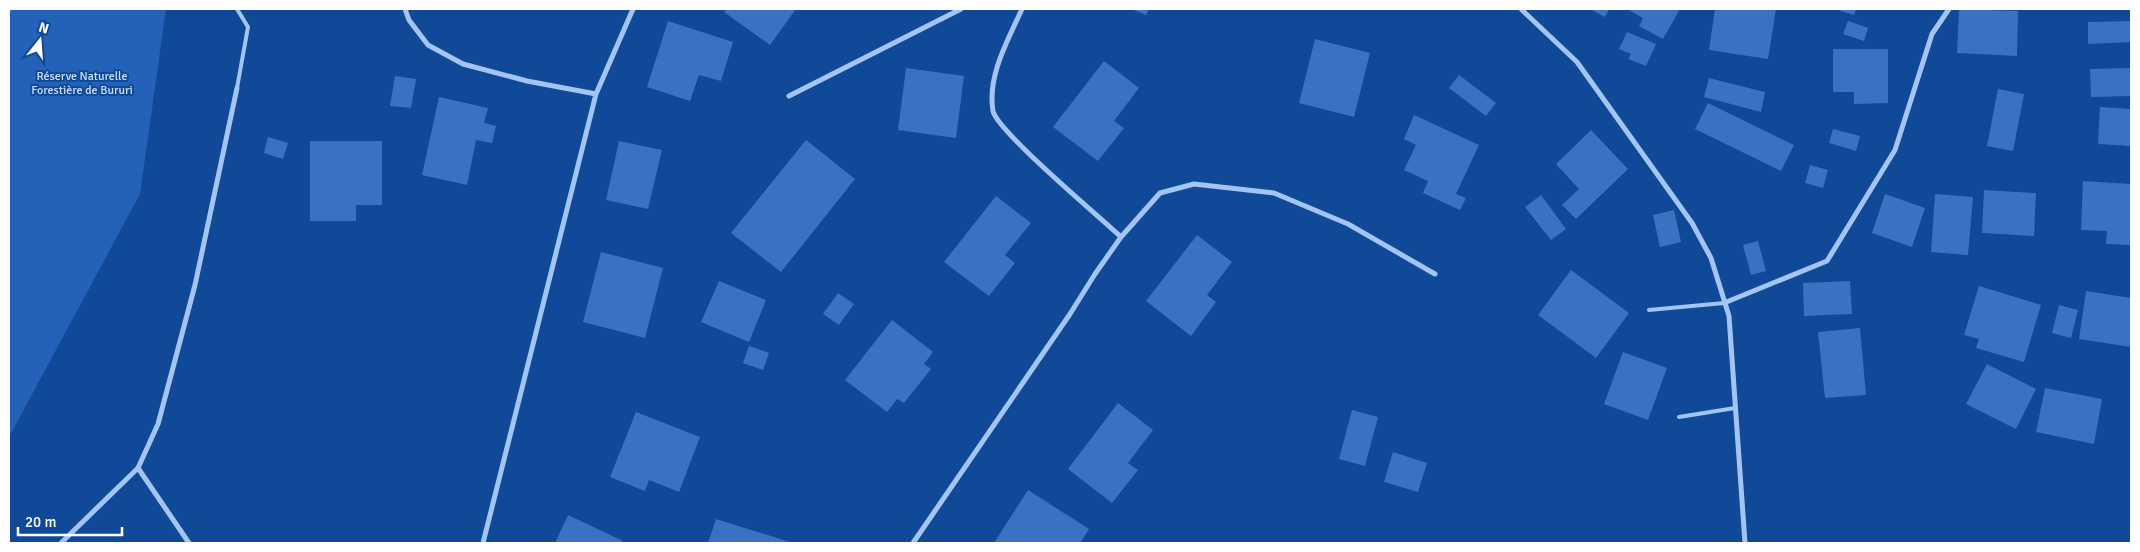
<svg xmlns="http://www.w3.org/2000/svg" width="2140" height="552" viewBox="0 0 2140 552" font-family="Signika,sans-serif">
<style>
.green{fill:#2362b8}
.building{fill:#3972c1}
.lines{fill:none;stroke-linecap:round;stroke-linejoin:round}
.lane{stroke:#a2c5f4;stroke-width:4}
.street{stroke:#a2c5f4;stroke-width:5}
.labels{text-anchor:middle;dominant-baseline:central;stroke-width:4;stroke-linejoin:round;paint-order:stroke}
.park-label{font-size:12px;fill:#cbe0fe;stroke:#114999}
</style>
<rect width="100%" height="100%" fill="#114999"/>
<path class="green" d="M9 9H166L140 194 9 437Z"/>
<path class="building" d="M726 9H796L770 45 724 12Z
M1131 9H1149L1146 15Z
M1590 9H1609L1605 17Z
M1627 9H1680L1663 39 1639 26 1643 18Z
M1715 9H1776L1768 59 1709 50Z
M1835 9H1856L1854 15Z
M1959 9 2018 11 2017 56 1957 53Z
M668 21 733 42 721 81 699 75 690 101 647 87Z
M1848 21 1868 28 1864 41 1843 34Z
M2131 21V42L2088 44V22Z
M1627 32 1656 44 1646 66 1628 59 1631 54 1619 49Z
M1315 39 1370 53 1354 117 1299 103Z
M1833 49H1888V103L1854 104V92H1833Z
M1104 61 1139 88 1114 121 1124 128 1098 161 1053 127Z
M906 68 964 76 956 138 898 130Z
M2131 68V96L2091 97 2090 69Z
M1459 75 1496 103 1486 116 1449 88Z
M395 76 416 79 411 108 390 106Z
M1709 78 1765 92 1761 112 1704 97Z
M1998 89 2024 94 2013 151 1987 146Z
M439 97 488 108 484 123 496 126 492 143 476 140 467 185 422 175Z
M1708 103 1794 145 1781 171 1695 129Z
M2100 107 2131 109V146L2098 144Z
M1414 115 1479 145 1456 194 1466 198 1460 210 1423 193 1428 181 1404 170 1416 145 1404 139Z
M1833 129 1860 136 1856 151 1829 143Z
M1591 130 1628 169 1576 219 1562 205 1579 189 1556 164Z
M268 137 288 143 283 159 264 153Z
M806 140 855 179 781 272 731 233Z
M310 141H382V205H356V221H310Z
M619 141 662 150 648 209 606 200Z
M1810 165 1828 170 1823 188 1805 183Z
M2083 181 2131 184V245L2106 244 2107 231 2081 230Z
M1984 190 2036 193 2034 236 1982 233Z
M1885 194 1925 208 1912 247 1872 233Z
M1935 194 1973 197 1968 255 1931 252Z
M1541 195 1566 229 1551 240 1525 207Z
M996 196 1031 223 1005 255 1015 263 989 296 944 262Z
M1674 210 1681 242 1660 247 1653 215Z
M1197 235 1232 262 1207 295 1216 302 1191 336 1146 301Z
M1758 241 1766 271 1751 275 1743 245Z
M601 252 663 268 645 338 583 322Z
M1571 270 1629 313 1596 358 1538 315Z
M719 281 766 300 749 342 701 322Z
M1850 281 1852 314 1804 316 1803 283Z
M1979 286 2041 305 2024 362 1976 348 1979 339 1964 335Z
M2086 291 2131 298V347L2079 339Z
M838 293 854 304 839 325 823 314Z
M2059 305 2078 310 2071 338 2052 333Z
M892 320 933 352 924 364 931 369 904 403 897 399 887 412 845 380Z
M1860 328 1866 395 1825 398 1818 332Z
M749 346 769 353 763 370 743 363Z
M1623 352 1667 368 1648 420 1604 404Z
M1987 364 2036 389 2016 429 1966 404Z
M2045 388 2102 399 2094 444 2036 432Z
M1118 403 1153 430 1128 463 1138 470 1112 503 1068 469Z
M1352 410 1378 417 1365 466 1339 459Z
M636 412 700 437 679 492 649 480 645 491 610 477Z
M1393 452 1427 463 1418 492 1384 482Z
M1028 490 1089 529 1080 543H994Z
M568 515 623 541 622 543H555Z
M716 519 793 543H708Z"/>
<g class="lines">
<path class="lane" d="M237 9 248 27 237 88
M1649 310 1724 303
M1679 417 1735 408"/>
<path class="street" d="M405 9 409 20 428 45 463 64 527 81 596 94
M1022 9C1008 40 987 76 993 111 997 131 1101 218 1121 237
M1521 9 1577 62 1692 223 1711 258 1729 316 1745 543
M789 96 961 9
M1724 303 1827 261 1895 150 1932 34 1949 9
M138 468 189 543
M61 543 138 468 158 424 195 285 237 88
M483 543 596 94 633 9
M913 543 1070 314 1095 274 1121 237 1160 193 1194 184 1274 193 1348 224 1435 274"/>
</g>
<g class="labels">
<g class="park-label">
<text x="82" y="76">Réserve Naturelle<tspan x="82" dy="14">Forestière de Bururi</tspan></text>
</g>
</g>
<rect width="2140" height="552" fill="none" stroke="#ffffff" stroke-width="20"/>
<g transform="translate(40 40) rotate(17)" stroke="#114999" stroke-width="4" paint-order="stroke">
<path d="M0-4L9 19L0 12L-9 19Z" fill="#ffffff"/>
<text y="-8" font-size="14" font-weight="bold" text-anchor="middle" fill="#ffffff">N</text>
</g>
<path d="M18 527v8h104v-8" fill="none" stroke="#ffffff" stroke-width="2.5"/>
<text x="25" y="527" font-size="15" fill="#ffffff" stroke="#114999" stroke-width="4" paint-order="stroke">20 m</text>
</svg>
